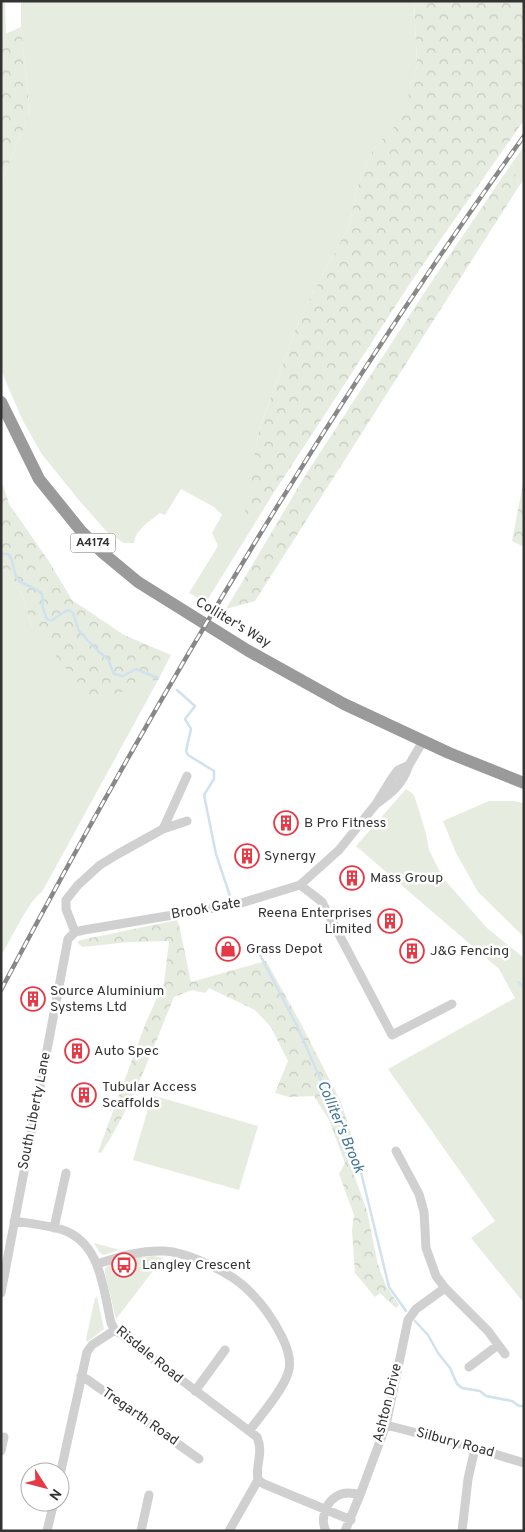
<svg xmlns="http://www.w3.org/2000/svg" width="525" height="1532" viewBox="0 0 525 1532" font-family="Overpass,sans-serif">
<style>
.green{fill:#e6ecdf}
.forest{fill:url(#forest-crowns)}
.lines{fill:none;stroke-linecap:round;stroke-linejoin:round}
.stream{stroke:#cfe2ee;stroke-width:2.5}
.minor{stroke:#d0d0d0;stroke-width:9}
.highway{stroke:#9a9a9a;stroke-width:12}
.rail-casing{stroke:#888;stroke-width:4.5}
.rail{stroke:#fff;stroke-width:2.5;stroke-dasharray:8;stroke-linecap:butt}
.labels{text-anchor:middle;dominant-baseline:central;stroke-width:5;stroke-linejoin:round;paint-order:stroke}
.shield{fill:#fff;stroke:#707070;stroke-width:1}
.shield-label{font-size:12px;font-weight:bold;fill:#333}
.street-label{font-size:14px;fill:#333;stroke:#fff}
.poi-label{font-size:14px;fill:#333;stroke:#fff;text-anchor:start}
.water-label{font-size:15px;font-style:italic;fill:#3f7597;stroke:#fff}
</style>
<defs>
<pattern id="forest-crowns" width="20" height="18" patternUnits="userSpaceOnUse" patternTransform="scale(1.25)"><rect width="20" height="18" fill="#e6ecdf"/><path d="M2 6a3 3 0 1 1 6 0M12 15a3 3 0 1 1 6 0" fill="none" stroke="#c6cbc0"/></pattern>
</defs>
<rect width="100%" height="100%" fill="#fff"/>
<path class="green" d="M1 1H5L6 34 1 36Z
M21 1H414L417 66 401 121 373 149 357 188 349 226 300 317 259 430 244 521 273 494 206 602 189 593 218 546 212 533 222 515 214 507 181 489 165 515 160 513C151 520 135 530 134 543H124L107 532 78 499 41 453 22 419 1 370V184L30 112 21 27Z
M524 146V180L519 186 512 163Z
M1 566 21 592 32 627 157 682 42 892C30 898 9 943 1 956Z
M406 789 413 794 415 798 426 833 429 850 443 878 487 928 524 958V1303L471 1238 495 1221 388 1069 515 998 499 969 356 846Z
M489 801H513L524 803V937L478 892 456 853 443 821Z
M152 1095 258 1126 239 1190 133 1160Z
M94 1243 120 1250 104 1255 100 1253Z
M153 1256 163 1258 116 1319 105 1273V1268C118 1258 138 1257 153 1256Z
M97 1297 104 1329 87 1342 86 1339 95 1298Z"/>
<path class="forest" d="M414 1H524V120L411 282 273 494 243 522 259 430 300 317 349 226 357 188 373 149 401 120 417 66Z
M21 27 30 112 1 184V36Z
M512 163 519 186 255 601 226 609 308 471 432 281Z
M524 478V547L512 541Z
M1 479 9 504 48 560 72 600 124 635 171 655 157 682 139 675 131 690 91 699 32 627 21 592 1 566Z
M177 920 179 925 191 982 266 961 299 1020 341 1102 359 1159 353 1172 367 1211 378 1265 386 1286 399 1305 396 1308 380 1293 375 1297 355 1273 352 1230 354 1215 339 1174 345 1163 329 1120 314 1096 289 1097 275 1093 288 1061 271 1027 255 1010 209 988 205 993 192 990 174 997C152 1050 133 1105 101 1153L98 1152 146 1022 164 983 169 941 129 942 82 947 77 942 81 940Z"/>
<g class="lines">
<path class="stream" d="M1 554H8C15 561 12 571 18 580 22 584 35 587 42 594L43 609 47 619 51 621 64 612 69 610 73 613 79 631 98 651 108 659 114 674 123 676 136 669 158 678
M177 690 195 706 185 719 191 729 186 751 188 755 214 771V779L204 795 216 854 230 896
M257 949 296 1024 360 1168 389 1287 406 1311
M518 982 524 987
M415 1321 428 1335 438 1353 450 1368 457 1384 462 1388 480 1391 486 1396 512 1401 519 1406H524"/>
<path class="minor" d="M409 765 423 741
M163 829 187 776
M300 885 312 894 322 902 392 1035 452 1004
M75 932 66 909V900L78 885 100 865 118 854 163 829 187 821
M396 1151 419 1194 424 1212 426 1248 436 1276 445 1288 488 1331 505 1354
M14 1221C29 1223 45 1225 60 1229 101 1241 103 1288 111 1323L115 1330 257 1437C264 1454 255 1464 258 1480L229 1531
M54 1228 66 1173
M97 1264C119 1257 140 1250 164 1251 187 1252 229 1272 246 1288 261 1302 273 1319 282 1337 287 1347 292 1362 288 1373 283 1390 261 1415 250 1430
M1 1293 68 939 75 932 84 930 238 904 300 885 339 850 376 804 392 778 398 770 409 765C402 785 393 792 376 804
M469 1367 498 1345
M81 1376 88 1380 199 1459
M195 1391 225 1350
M386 1425 475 1448 524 1463
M1 1451 4 1437
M60 1475 87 1352 92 1345 115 1330
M258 1480 264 1484 351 1520
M47 1531 54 1502
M141 1531 149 1495
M326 1531C318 1515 330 1493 348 1493 352 1493 357 1494 360 1495
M345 1531 360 1495 386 1425 408 1320 416 1309 445 1288
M462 1531 468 1479 475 1448"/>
<path class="highway" d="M1 402 39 479 81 531 103 553 138 582 247 650 344 704 449 753 524 783"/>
<g class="rail-casing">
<path id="rail" d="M1 990C157 695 329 407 524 136"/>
</g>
<use href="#rail" class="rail"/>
</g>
<defs>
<g id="building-ring" transform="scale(1.25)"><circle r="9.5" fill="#fff" stroke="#e63946" stroke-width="1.5"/><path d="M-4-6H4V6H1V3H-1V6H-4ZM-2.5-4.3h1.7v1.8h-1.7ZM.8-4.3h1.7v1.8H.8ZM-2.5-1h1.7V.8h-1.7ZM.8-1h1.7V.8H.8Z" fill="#e63946"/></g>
<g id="shop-ring" transform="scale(1.25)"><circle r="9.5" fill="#fff" stroke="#e63946" stroke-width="1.5"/><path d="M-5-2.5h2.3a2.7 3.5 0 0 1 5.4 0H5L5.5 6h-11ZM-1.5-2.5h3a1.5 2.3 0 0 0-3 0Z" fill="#e63946"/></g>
<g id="bus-ring" transform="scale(1.25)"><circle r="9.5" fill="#fff" stroke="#e63946" stroke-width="1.5"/><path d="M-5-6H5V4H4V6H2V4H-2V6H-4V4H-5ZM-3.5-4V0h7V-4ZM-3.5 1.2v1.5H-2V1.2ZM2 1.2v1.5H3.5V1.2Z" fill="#e63946"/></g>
</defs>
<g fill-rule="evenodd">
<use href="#building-ring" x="286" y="823"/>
<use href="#building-ring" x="247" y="856"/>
<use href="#building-ring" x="352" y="878"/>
<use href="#building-ring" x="390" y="921"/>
<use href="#shop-ring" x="228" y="949"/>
<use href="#building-ring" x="412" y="951"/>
<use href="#building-ring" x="33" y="999"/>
<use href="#building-ring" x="77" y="1051"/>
<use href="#building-ring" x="84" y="1095"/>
<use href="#bus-ring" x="124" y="1265"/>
</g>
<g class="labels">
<rect class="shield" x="70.5" y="533.5" width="45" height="19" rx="4"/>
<g class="shield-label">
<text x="93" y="543">A4174</text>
</g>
<g class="street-label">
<text transform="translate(233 623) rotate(31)">Colliter's Way</text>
<text transform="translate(206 909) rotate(-10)">Brook Gate</text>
<text transform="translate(35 1111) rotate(-79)">South Liberty Lane</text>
<text transform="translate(149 1355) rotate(39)">Risdale Road</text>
<text transform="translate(388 1403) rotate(-76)">Ashton Drive</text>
<text transform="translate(140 1417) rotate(35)">Tregarth Road</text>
<text transform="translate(455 1443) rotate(15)">Silbury Road</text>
</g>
<g class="poi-label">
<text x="304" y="823">B Pro Fitness</text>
<text x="264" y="856">Synergy</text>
<text x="370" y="878">Mass Group</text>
<text x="372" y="913" text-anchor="end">Reena Enterprises<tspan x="372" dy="16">Limited</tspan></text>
<text x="246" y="949">Grass Depot</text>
<text x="430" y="951">J&amp;G Fencing</text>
<text x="50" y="991">Source Aluminium<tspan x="50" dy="16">Systems Ltd</tspan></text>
<text x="94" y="1051">Auto Spec</text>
<text x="102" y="1087">Tubular Access<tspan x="102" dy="16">Scaffolds</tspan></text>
<text x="142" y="1265">Langley Crescent</text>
</g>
<g class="water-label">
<text transform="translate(340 1127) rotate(67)">Colliter's Brook</text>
</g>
</g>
<rect width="525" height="1532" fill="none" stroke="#333333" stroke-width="5"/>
<g transform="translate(45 1487) rotate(126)"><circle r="24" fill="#ffffff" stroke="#adadad"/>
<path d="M0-4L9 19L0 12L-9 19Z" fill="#e63946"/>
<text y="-8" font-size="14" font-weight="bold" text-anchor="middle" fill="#333333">N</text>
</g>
</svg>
